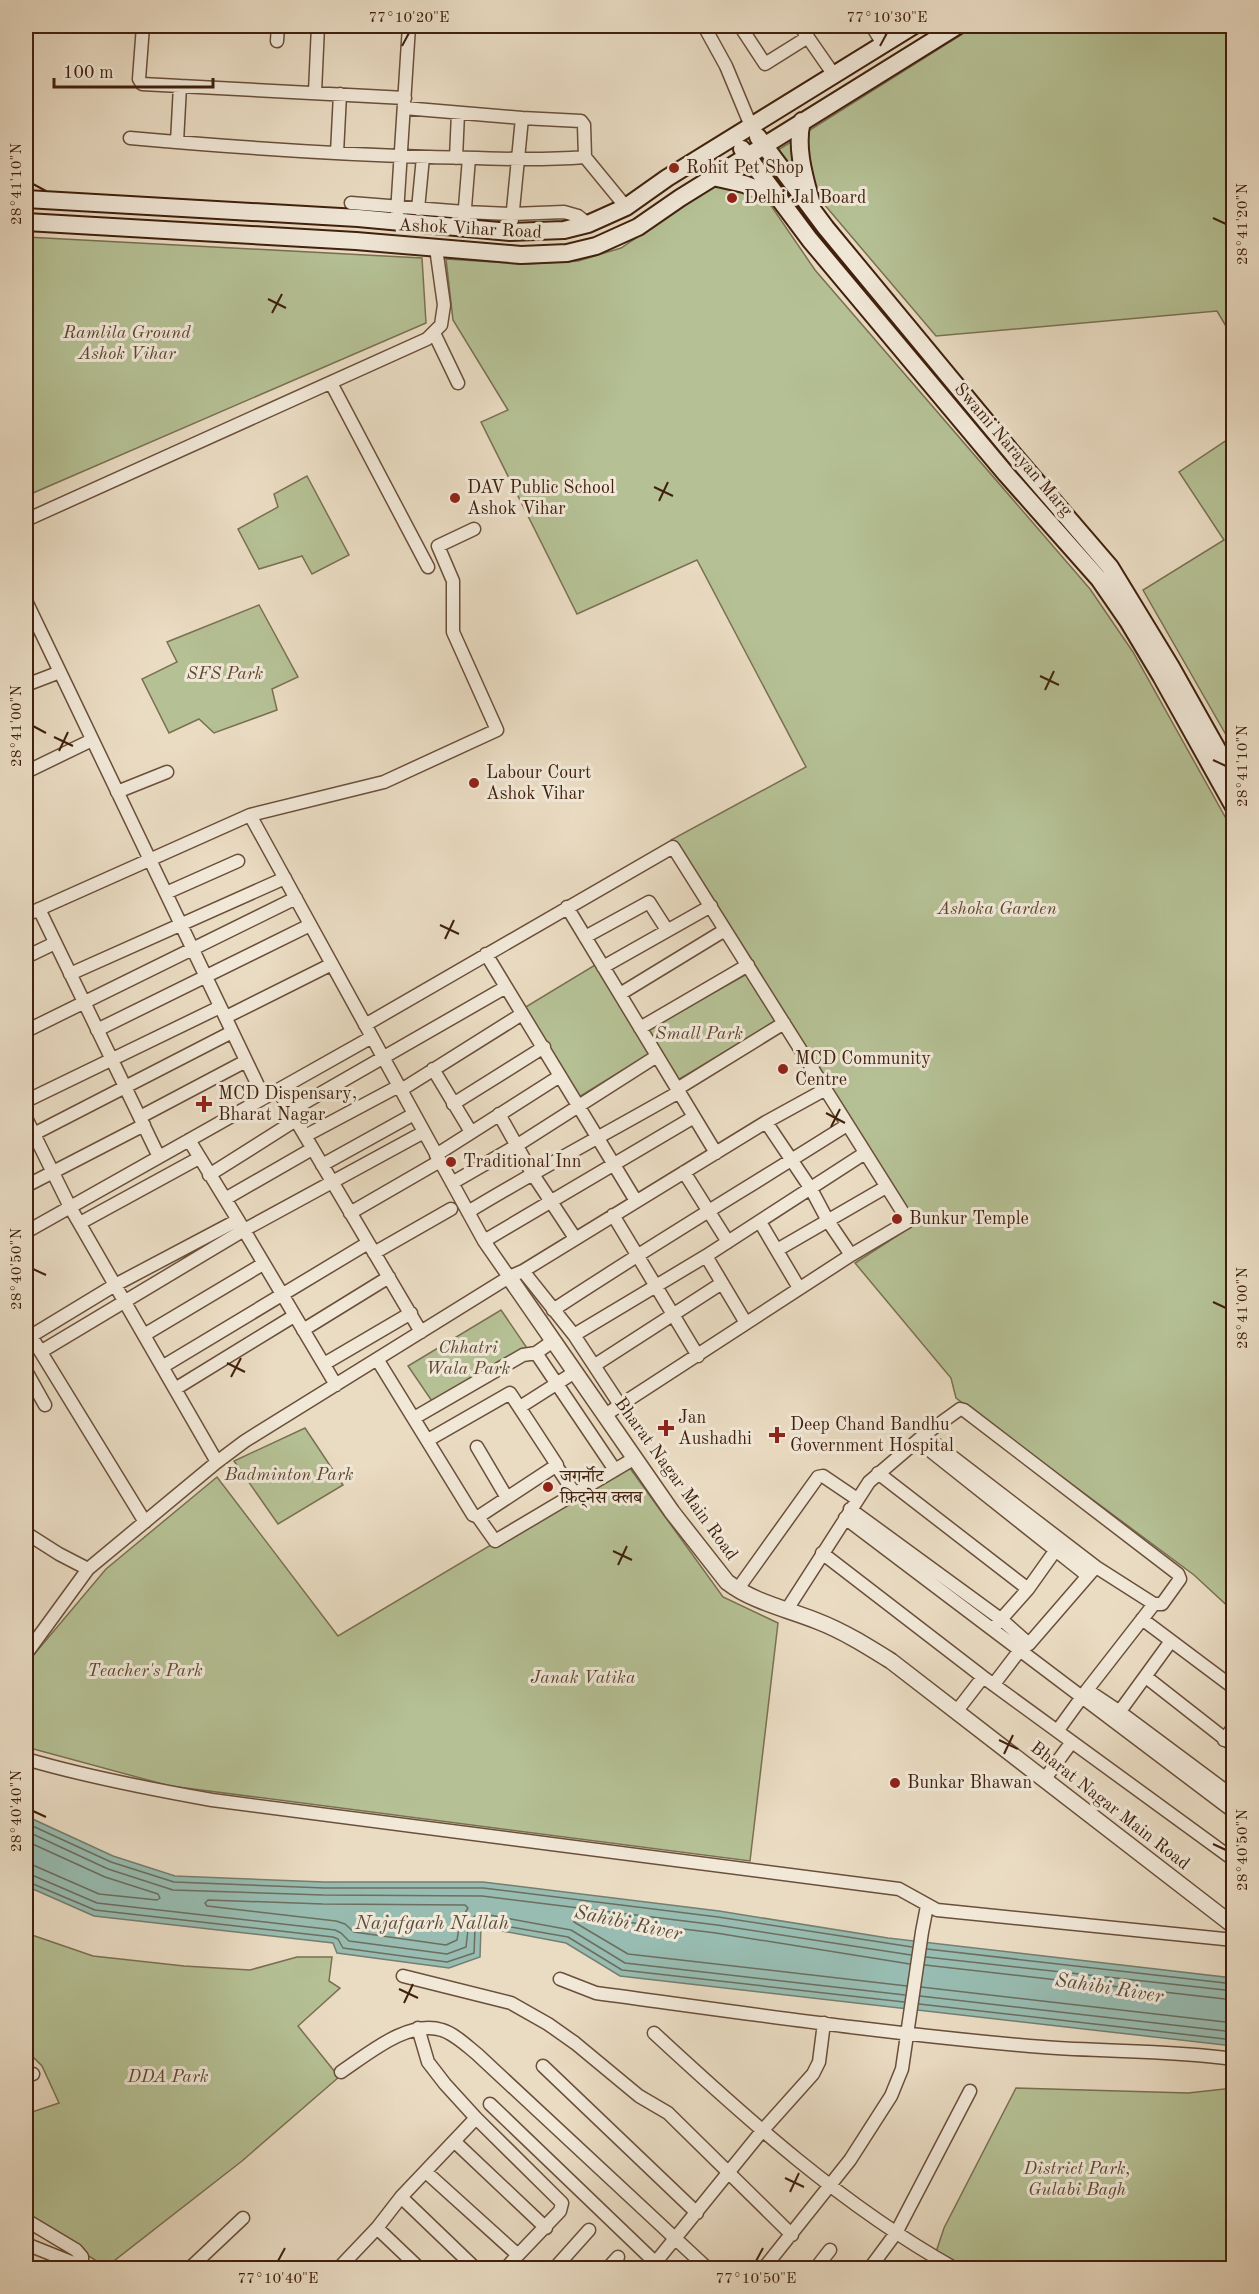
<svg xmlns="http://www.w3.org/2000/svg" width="1259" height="2294" viewBox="0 0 1259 2294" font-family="'Old Standard TT','Noto Serif Devanagari',serif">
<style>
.green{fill:#b5c195;stroke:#7a7051;stroke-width:1.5}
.water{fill:#98bcb1;stroke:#757e6f;stroke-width:1.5}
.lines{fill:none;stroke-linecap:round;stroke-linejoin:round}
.shore{stroke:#6c6e5f;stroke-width:1.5}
.minor-casing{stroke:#6a4f3a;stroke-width:15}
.tertiary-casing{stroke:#6a4f3a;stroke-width:18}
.secondary-casing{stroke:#40200d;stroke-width:20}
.minor{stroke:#f1e8d8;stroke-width:12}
.tertiary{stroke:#f1e8d8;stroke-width:15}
.secondary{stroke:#f1e8d8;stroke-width:16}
.ticks{fill:none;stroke:#40200d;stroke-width:2}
.poi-dot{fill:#8f2418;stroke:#f1e8d8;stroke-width:2}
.labels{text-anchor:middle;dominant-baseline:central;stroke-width:6;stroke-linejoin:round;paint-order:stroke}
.poi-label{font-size:18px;fill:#40200d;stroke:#f1e8d8;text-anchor:start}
.street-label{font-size:18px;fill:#40200d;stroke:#f1e8d8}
.park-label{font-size:18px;font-style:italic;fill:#5d482f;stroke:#f1e8d8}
.water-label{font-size:20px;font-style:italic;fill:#5a4f3e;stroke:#f1e8d8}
.neatline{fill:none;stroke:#40200d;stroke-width:2}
.ticks-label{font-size:15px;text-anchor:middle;fill:#40200d}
</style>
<rect width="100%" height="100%" fill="#eadcc3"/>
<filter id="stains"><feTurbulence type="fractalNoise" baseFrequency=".00333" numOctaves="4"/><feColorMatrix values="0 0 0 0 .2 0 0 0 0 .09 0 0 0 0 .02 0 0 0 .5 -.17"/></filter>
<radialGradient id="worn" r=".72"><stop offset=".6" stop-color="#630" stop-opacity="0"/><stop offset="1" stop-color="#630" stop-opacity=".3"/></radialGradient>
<path class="green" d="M975 26H1233V338L1217 311 936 336 778 150Z
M744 166 815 270 1090 589 1133 652 1233 831V1611L1194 1575 956 1398 951 1378 855 1263 917 1223 671 840 806 767 697 560 577 614 481 422 508 410 453 320 446 259 525 264 578 261 621 248Z
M26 237 422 258 426 323 26 496Z
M1233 436V747L1143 590 1224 540 1179 472Z
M307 476 349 555 312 574 302 556 259 569 238 529 278 507 274 494Z
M259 605 298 677 272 689 277 710 214 733 199 719 169 733 142 679 177 662 167 642Z
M595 965 649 1054 579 1097 524 1008Z
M747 974 777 1021 678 1080 647 1030Z
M501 1310 529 1351 436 1407 408 1366Z
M305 1428 343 1485 278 1524 234 1461Z
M627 1464 723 1597 778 1623 750 1861 170 1786 26 1747V1664L106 1569 217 1477 338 1636Z
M26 1933 93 1956 184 1966 250 1970 297 1957H332L329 1981 340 1988 298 2026 339 2077 242 2161 106 2267 26 2216V2114L59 2103 42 2066 26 2050Z
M1016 2088 1188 2093 1233 2088V2268H965L936 2252 944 2228Z"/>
<path class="water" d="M26 1816 113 1856 175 1876 324 1882H483L719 1911 888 1938 1233 1978V2046L620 1976 566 1943 481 1927 480 1957 449 1968 337 1953 333 1943 94 1916 26 1886Z"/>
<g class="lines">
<path class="shore" d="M26 1823 111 1862 174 1882 324 1888H483L718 1917 912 1947
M26 1831 108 1869 173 1890 323 1895 482 1896 717 1925 911 1955
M26 1841 105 1877 158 1894 160 1898 157 1900 99 1894 35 1866 26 1865
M26 1874 32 1875 97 1903 335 1930 341 1933 349 1941 447 1954 466 1947 469 1921 476 1915 484 1914 571 1930 625 1963 905 1995
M26 1881 95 1910 333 1937 338 1939 343 1948 447 1962 474 1953 475 1928 478 1923 483 1922 568 1937 622 1970 904 2002
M208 1900 323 1904 465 1905 468 1908 460 1921 457 1940 446 1945 354 1932 345 1924 336 1921 207 1906 205 1903Z
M927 1949 1234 1984
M926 1957 1234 1991
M925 1965 1234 2000
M907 1986 628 1954 574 1922 573 1919 576 1916 716 1933 910 1964
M921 1987 1234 2023
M920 1996 1234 2032
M919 2004 1234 2040"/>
<g class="minor-casing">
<path id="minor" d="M143 26 139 79 142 84 405 98
M704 26 726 66 751 126
M740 26 765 64 808 37
M800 26 834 75
M872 26 883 44
M277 41 278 26
M315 92 318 26
M404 108 522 118 512 220
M130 138C230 147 330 154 430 157 481 158 533 161 585 157L584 125 581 121 522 118
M177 142 180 86
M337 153 340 94
M585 157 626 207
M456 158 458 113
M351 203 465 212 512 214 564 212 578 216 588 224
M418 209 423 157
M397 213 409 26
M464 220 469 158
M434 333 458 383
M331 383 428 567
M26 520 427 339 441 325 444 305 436 248
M26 601 264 1098
M26 637 33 617
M26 685 60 672
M26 772 92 740
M117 792 167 772
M250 815 484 1241 509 1277
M166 893 238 861
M567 907 716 1153
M39 909 159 1157
M26 915 250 815 384 782 497 730 453 632V581L438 546 474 529
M585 937 649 902 667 930
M486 954 636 1201
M26 957 55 943
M603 967 711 906
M70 974 285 878
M620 994 725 930
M226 1017 332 964
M365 1025 673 847 907 1219V1222L851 1255 605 1415
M640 1028 748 965
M97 1030 310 925
M26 1031 296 898
M433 1069 471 1132
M677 1089 784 1023
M278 1090 421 1332
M401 1090 522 1014
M26 1101 220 1007
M453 1104 544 1047
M290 1111 506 987
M499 1114 532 1173 575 1238
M140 1117 246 1061
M26 1118 70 1207 217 1462
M766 1122 811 1189 828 1221 851 1255
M305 1136 399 1086
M26 1138 232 1032
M189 1140 238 1220 336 1385
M436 1155 560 1076
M322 1165 414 1114
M684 1172 728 1242
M209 1175 296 1120
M452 1183 516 1146 657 1056
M26 1186 144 1125
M225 1199 312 1149
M468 1212C537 1170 609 1132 679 1092
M350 1213 440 1161
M613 1215 698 1356
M760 1222 799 1288
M80 1223 199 1158
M26 1232 372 1037
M484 1241 694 1117
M777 1250 886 1187
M374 1253 451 1209
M706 1256 746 1323
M523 1271 574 1335 620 1405
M553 1310C650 1246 749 1187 847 1125
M26 1328 145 1522
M303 1330 389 1277
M144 1335 263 1264
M574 1335 706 1256 865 1153
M31 1336 115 1285 238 1220
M42 1351 244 1230 424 1132
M536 1353 615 1470
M377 1359 473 1515 478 1517 557 1465 510 1393 428 1440
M324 1364 411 1313
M595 1365 722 1283
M162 1367 368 1243
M26 1371 45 1405
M175 1389 294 1316
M520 1407 575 1372
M414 1418 523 1355 536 1353 553 1341
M477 1447 507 1498
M928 1449 1088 1576
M557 1467 575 1494
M878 1473 1028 1589
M850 1509 1002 1620 1029 1644
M478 1517 495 1541 635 1458
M845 1518 1234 1812
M26 1533 59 1554 88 1569
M822 1553 983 1677 1234 1860
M737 1590 818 1477 823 1476 857 1499
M786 1611 869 1482 924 1435 960 1409 964 1410 1178 1574 1180 1579 1162 1604H1154L1096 1567 924 1435
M1142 1619 1234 1688
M996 1625 1028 1589 1055 1551
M26 1654 88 1569 217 1462 245 1441 509 1277 523 1271 766 1122 826 1089
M1146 1677 1234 1746
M994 1684 1020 1650 1029 1644 1093 1570
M1087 1690 1120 1712 1234 1797
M956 1712 983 1677
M1115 1718 1171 1641
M1058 1730 1087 1690 1154 1604
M1224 1740 1234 1726
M26 1759C87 1777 150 1789 212 1800L899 1889 937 1910 1234 1940
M1044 1780 1071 1743
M403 1976 511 2003 548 2024 575 2043 639 2096 668 2113 792 2235
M560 1979 596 1993C745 2013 893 2035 1043 2047 1107 2052 1170 2050 1234 2059
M418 2028 428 2062 445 2084 476 2118 562 2203 560 2211 518 2255
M654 2033C747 2119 843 2206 954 2268
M543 2066 697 2213
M341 2072C368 2054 409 2019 442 2030 455 2034 467 2046 477 2054L707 2268
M26 2076 33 2074
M490 2104 660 2267
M455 2142 546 2228
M426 2172 518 2255 506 2268
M401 2197 475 2268
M26 2220 76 2250 82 2257V2267
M377 2228 419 2268
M26 2244 86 2268
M190 2268 243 2218
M339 2268 377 2228 401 2197 476 2118
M555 2268 589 2230
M608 2268 618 2257
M651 2268 762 2131 813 2074 819 2062 824 2023
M764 2268 850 2160 891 2096 902 2069 922 1932 927 1906
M816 2268 830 2250
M870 2268 896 2233 970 2091"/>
</g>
<g class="tertiary-casing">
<path id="tertiary" d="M509 1277 672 1512 727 1582C753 1602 787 1609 817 1621 843 1631 867 1646 891 1661L1234 1926"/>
</g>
<g class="secondary-casing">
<path id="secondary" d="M802 121C795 148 805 179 812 205
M758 137 826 228 1018 460 1110 567 1171 667 1234 779
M742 149 810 240 1006 474 1099 579 1128 621 1161 676 1234 807
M713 177 744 184 777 197
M26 199 358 218 510 232 564 230 588 224 626 207 667 178 913 26
M26 222 356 241 521 255 567 253 596 246 638 227 680 198 957 26"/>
</g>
<use href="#minor" class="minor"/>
<use href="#tertiary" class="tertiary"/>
<use href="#secondary" class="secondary"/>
</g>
<path class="ticks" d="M402 46 409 33M880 46 887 33M33 184 46 191M1213 218 1226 224M268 299 286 308M272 313 282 294M654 487 673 496M659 501 668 482M1040 676 1059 685M1045 690 1054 671M33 726 46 733M54 737 73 746M59 751 68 732M1213 760 1226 766M440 925 459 934M445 939 454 920M826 1113 845 1123M831 1127 840 1109M33 1269 46 1275M1213 1302 1226 1308M227 1363 245 1372M231 1377 241 1358M613 1551 632 1560M618 1565 627 1546M999 1740 1018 1749M1004 1754 1013 1735M33 1811 46 1817M1213 1844 1226 1850M399 1989 418 1998M404 2003 413 1984M785 2178 804 2187M790 2192 799 2173M278 2261 285 2248M756 2261 763 2248"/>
<g class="poi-dot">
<circle cx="674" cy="168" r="6"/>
<circle cx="732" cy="198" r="6"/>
<circle cx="455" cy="498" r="6"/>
<circle cx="474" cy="783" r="6"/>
<circle cx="783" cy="1069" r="6"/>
<path d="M201 1095h6v6h6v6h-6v6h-6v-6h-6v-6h6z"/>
<circle cx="451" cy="1162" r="6"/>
<circle cx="897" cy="1219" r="6"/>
<path d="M663 1419h6v6h6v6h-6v6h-6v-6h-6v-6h6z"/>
<path d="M774 1426h6v6h6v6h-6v6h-6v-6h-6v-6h6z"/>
<circle cx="548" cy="1487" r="6"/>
<circle cx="895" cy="1783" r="6"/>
</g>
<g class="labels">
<g class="poi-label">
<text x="686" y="168">Rohit Pet Shop</text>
<text x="744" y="198">Delhi Jal Board</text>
<text x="467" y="488">DAV Public School<tspan x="467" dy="21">Ashok Vihar</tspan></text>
<text x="486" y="773">Labour Court<tspan x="486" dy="21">Ashok Vihar</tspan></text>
<text x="795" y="1059">MCD Community<tspan x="795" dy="21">Centre</tspan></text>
<text x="218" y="1094">MCD Dispensary,<tspan x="218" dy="21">Bharat Nagar</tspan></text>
<text x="463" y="1162">Traditional Inn</text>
<text x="909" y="1219">Bunkur Temple</text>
<text x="678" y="1418">Jan<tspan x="678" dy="21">Aushadhi</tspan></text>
<text x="790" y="1425">Deep Chand Bandhu<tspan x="790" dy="21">Government Hospital</tspan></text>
<text x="560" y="1477">जगर्नॉट<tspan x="560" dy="21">फ़िट्नेस क्लब</tspan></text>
<text x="907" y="1783">Bunkar Bhawan</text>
</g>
<g class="street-label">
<text transform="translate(470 229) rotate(3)">Ashok Vihar Road</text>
<text transform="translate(1013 450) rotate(49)">Swami Narayan Marg</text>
<text transform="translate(676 1479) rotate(54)">Bharat Nagar Main Road</text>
<text transform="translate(1110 1806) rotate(38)">Bharat Nagar Main Road</text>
</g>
<g class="park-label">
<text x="127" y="333">Ramlila Ground<tspan x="127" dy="21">Ashok Vihar</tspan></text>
<text x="225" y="674">SFS Park</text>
<text x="997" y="909">Ashoka Garden</text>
<text x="699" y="1034">Small Park</text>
<text x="468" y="1348">Chhatri<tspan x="468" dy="21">Wala Park</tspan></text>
<text x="289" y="1475">Badminton Park</text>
<text x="145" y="1671">Teacher's Park</text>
<text x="583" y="1678">Janak Vatika</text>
<text x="168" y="2077">DDA Park</text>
<text x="1077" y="2169">District Park,<tspan x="1077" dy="21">Gulabi Bagh</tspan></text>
</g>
<g class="water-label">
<text x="432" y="1924">Najafgarh Nallah</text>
<text transform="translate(628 1924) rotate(12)">Sahibi River</text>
<text transform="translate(1109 1989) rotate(9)">Sahibi River</text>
</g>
</g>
<rect width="1259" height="2294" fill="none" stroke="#eadcc3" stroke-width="66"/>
<path d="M54 78v9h159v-9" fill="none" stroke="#40200d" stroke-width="3"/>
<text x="63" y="78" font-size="18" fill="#40200d" stroke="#f1e8d8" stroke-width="4.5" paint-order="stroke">100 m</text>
<rect x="33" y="33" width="1193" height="2228" class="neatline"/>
<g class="ticks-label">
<text x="409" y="22">77°10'20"E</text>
<text x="887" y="22">77°10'30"E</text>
<text transform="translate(16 184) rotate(-90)" y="5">28°41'10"N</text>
<text transform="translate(1242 224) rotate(-90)" y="5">28°41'20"N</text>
<text transform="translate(16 726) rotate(-90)" y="5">28°41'00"N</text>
<text transform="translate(1242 766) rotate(-90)" y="5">28°41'10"N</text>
<text transform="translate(16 1269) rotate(-90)" y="5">28°40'50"N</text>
<text transform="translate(1242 1308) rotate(-90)" y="5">28°41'00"N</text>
<text transform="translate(16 1811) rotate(-90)" y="5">28°40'40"N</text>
<text transform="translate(1242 1850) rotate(-90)" y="5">28°40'50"N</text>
<text x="278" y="2283">77°10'40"E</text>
<text x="756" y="2283">77°10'50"E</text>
</g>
<rect width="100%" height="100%" filter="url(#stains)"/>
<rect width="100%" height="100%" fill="url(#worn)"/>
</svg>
